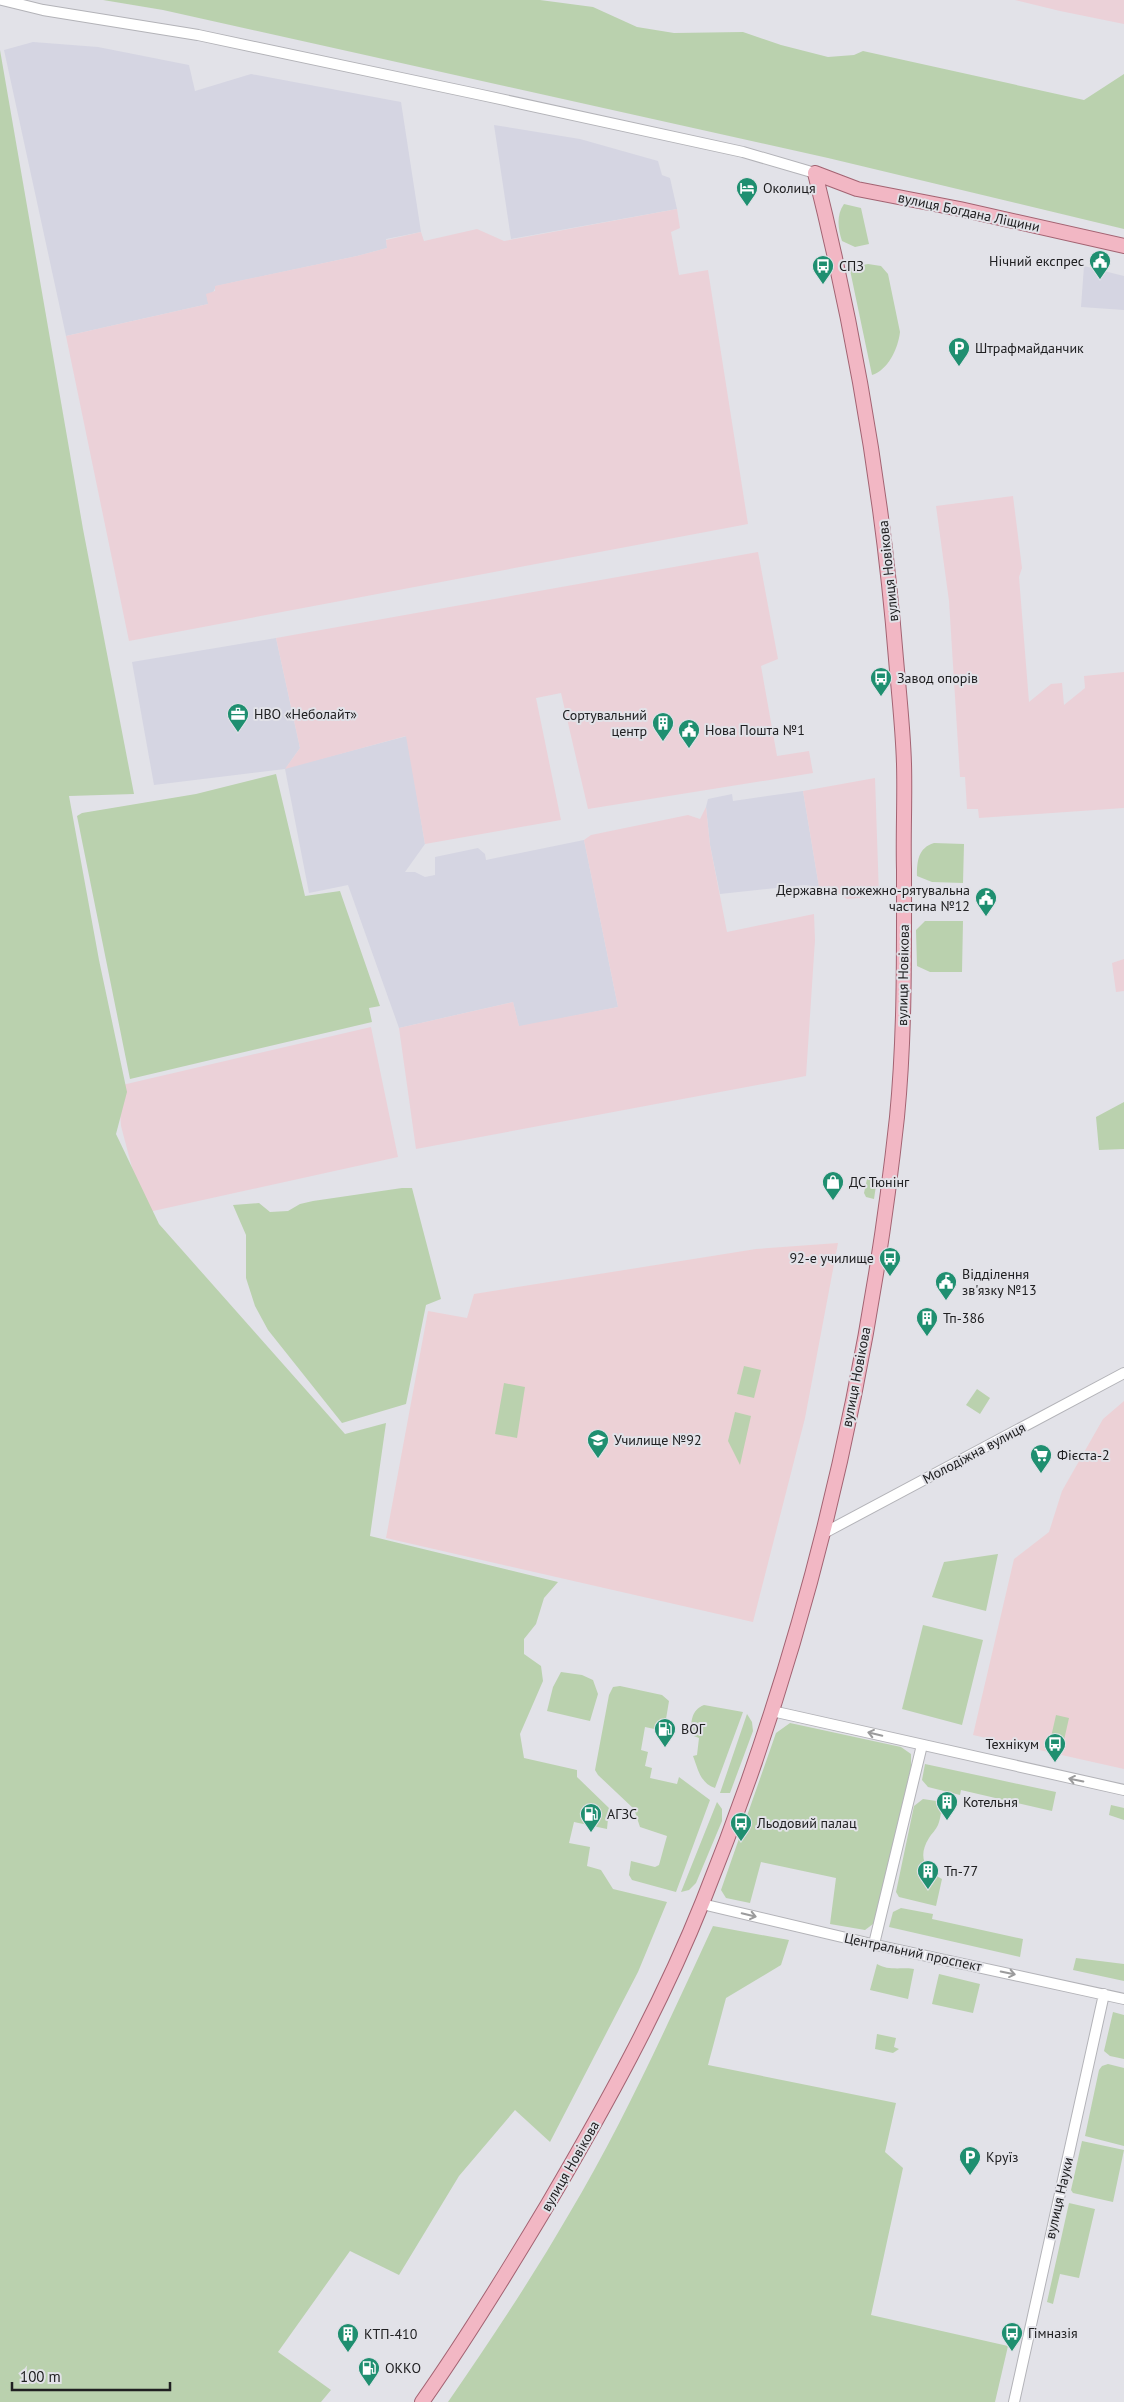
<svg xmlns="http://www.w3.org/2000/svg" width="1124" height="2402" viewBox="0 0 1124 2402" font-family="'PT Sans',sans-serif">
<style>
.built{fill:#d5d5e2}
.industrial{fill:#ebd1d8}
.education{fill:#ecd1d6}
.green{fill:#bad1ae}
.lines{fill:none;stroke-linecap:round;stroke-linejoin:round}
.minor-casing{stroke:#b3b3b8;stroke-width:12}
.major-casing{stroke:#a36372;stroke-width:16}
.minor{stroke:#fff;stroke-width:10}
.major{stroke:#f2b7c4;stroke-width:14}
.oneway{stroke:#9b9b9c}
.labels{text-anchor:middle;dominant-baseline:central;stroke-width:4;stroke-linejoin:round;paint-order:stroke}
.poi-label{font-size:14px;fill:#202022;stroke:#e2e2e8;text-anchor:start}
.street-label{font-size:14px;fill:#202022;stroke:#e2e2e8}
</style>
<rect width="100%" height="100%" fill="#e2e2e8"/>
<path class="built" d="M33 42 98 47 189 65 195 91 251 74 401 102 421 232 386 239 387 248 357 256 216 286 208 304 66 336 4 50Z
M494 125 580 139 658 161 662 175 670 178 677 209 511 239Z
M1084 266 1124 276V310L1081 307Z
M276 638 300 748 286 768 407 736 425 844 405 872H415L425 877 435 875V857L478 848 485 854 486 860 584 840 618 1007 519 1027 513 1002 399 1028 348 885 309 893 285 769 154 785 132 662Z
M803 791 819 887 805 885 720 894 710 845 706 807 708 799 732 794 733 801Z"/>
<path class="industrial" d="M1015 0H1124V24L1060 11Z
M677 209 680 228 671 232 679 275 708 270 748 524 129 641 66 336 208 304 206 294 215 291V286L357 256 387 248 386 240 421 232 424 241 477 229 504 241Z
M1013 496 1022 568 1019 577 1029 702 1051 684 1062 683 1064 705 1085 688 1084 676 1124 672V808L979 818 978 809H967L965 777H960L949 601 936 506Z
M758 552 778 659 761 666 777 756 809 751 813 773 588 809 561 693 536 698 561 820 425 844 406 736 285 769 300 748 276 638Z
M875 778 879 896 847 899 834 890 819 887 803 791Z
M706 807 710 845 727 932 814 914 815 940 806 1076 416 1149 399 1028 513 1002 519 1026 618 1007 584 840 591 835 688 815 700 819Z
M1124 959V991L1116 992 1112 963Z
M371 1027 398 1157 144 1213 121 1126 118 1086Z"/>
<path class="education" d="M838 1243 805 1418 753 1622 386 1538 428 1311 467 1318 474 1294 756 1249Z
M1124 1401V1769L973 1735 1014 1559 1049 1532 1062 1491 1103 1419Z"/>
<path class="green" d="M103 0H540L593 7 637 27 674 33 743 32 781 45 828 57 854 55 863 51 1084 100 1124 74V229L828 158 163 10Z
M0 50 83 529 134 794 69 796 99 960 127 1092 116 1134 159 1224 345 1434 386 1423 370 1536 558 1582 544 1598 536 1624 524 1639V1654L541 1666 543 1681 520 1734 524 1758 577 1770V1777L609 1808 607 1829 574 1822 569 1843 590 1847 587 1866 601 1870 613 1889 667 1902 638 1972 550 2142 515 2110 459 2176 399 2275 350 2251 278 2352 331 2390 321 2402H0Z
M844 204 861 208 869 244 855 247 842 241C838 229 836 215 844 204Z
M868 264 881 266 888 274 900 332C898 349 888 370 872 375L850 270 852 267Z
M276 774 305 896 340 891 380 1006 369 1008 372 1022 130 1079 77 816 82 813 196 794Z
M934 843 964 844 963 883 932 882 917 876C917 861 918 848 934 843Z
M925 921H963L962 972H930L917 966 916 930Z
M1124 1102V1149L1099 1150 1096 1117Z
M867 1179H877L874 1199 866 1197 864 1193Z
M402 1188H412L441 1299 426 1305 406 1404 342 1423 268 1330 255 1306 246 1278V1235L233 1205 259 1203 270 1212 288 1211 300 1204 313 1201Z
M744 1366 761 1370 754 1398 737 1394Z
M504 1383 525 1387 517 1438 495 1434Z
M977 1389 990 1398 980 1414 966 1405Z
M735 1412 751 1416 740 1465 728 1441Z
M998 1554 986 1611 932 1597 944 1562Z
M923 1625 983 1640 962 1725 902 1709Z
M561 1672 582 1675 593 1680 598 1694 590 1721 547 1711 553 1687Z
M620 1686 662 1695 669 1701 664 1731 645 1727 641 1750 648 1752 645 1766 652 1768 650 1778 677 1784 679 1777 710 1800 676 1892 632 1880 629 1875 631 1861 655 1867 659 1865 667 1836 640 1827 634 1809 598 1775 595 1770 609 1695 613 1687Z
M704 1705 743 1712 715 1788C700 1783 698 1769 693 1756L697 1755 699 1738 691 1735C691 1722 691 1710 704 1705Z
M747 1714 752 1722 753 1731 730 1793H720Z
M1056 1715 1069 1718 1062 1749 1049 1746Z
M790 1723 901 1747 911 1754V1767L876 1917 873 1924 865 1930 830 1924 836 1878 761 1862 750 1903 726 1898 721 1890 776 1733Z
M925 1764 1056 1792 1052 1811 961 1790 960 1795 928 1787 922 1780Z
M923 1799 943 1802C941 1810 941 1818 938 1825 936 1830 931 1834 929 1838 917 1857 925 1870 942 1879L936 1906 899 1897 896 1892 914 1806Z
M717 1802 722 1809V1821L696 1883 689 1890 681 1892Z
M1111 1805 1124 1808V1820L1109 1815Z
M901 1908 933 1914 932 1919 1023 1939 1020 1957 889 1927 893 1912Z
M713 1926 789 1940 781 1965 726 1998 708 2065 896 2103 885 2152 903 2168 871 2315 1008 2346 995 2402H448C490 2341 532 2278 569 2214 624 2122 668 2023 713 1926Z
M1076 1958 1124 1964V1981L1073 1970Z
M877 1964C888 1971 901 1967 914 1969L908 1999 870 1990Z
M939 1974 980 1984 973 2013 932 2004Z
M1113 2012 1124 2015V2059L1110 2056 1104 2051Z
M877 2034 896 2038 894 2047 899 2049 893 2053 875 2049Z
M1108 2064 1124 2068V2146L1085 2136 1099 2070 1102 2066Z
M1082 2141 1124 2150 1113 2202 1073 2193 1071 2190Z
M1069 2203 1095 2209 1079 2278 1060 2274 1053 2304 1047 2302Z"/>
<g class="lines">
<g class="minor-casing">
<path id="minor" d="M2 0 43 10 198 35 477 94 743 152 815 173
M824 1533 1124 1373
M772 1711 1124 1790
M702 1904 876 1945 1124 1999
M874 1944 922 1745
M1014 2402 1104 1994"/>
</g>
<g class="major-casing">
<path id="major" d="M815 173 857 189 960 209 1124 246
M422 2402C467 2338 508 2271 548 2204 605 2107 661 2006 703 1901 804 1651 868 1385 897 1117 905 1035 904 952 904 870 903 835 905 800 904 764 903 729 899 694 896 659 883 495 855 333 815 173"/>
</g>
<use href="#minor" class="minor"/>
<use href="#major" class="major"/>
</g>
<defs><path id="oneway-shaft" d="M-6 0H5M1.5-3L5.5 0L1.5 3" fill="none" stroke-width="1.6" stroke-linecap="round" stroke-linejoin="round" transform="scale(1.25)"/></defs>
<g class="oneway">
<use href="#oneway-shaft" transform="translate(875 1734) rotate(-167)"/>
<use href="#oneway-shaft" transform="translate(1076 1780) rotate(-168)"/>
<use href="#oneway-shaft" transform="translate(749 1915) rotate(13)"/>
<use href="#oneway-shaft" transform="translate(1008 1973) rotate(12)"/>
</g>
<defs>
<g id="hotel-pin" transform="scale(1.125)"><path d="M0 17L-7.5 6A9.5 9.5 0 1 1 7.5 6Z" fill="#1f8f70" stroke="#e2e2e8"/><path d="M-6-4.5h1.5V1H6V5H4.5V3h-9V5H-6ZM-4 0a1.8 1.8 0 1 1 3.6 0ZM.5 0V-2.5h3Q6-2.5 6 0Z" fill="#fff"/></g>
<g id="civic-pin" transform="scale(1.125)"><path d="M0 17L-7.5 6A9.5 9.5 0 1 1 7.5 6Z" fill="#1f8f70" stroke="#e2e2e8"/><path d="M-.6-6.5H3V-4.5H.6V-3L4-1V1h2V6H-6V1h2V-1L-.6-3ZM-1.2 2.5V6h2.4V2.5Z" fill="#fff"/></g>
<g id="bus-pin" transform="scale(1.125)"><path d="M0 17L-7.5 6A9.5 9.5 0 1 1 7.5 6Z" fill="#1f8f70" stroke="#e2e2e8"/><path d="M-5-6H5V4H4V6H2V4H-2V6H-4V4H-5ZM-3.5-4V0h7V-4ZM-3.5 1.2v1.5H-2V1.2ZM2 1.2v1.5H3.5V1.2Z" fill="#fff"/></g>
<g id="parking-pin" transform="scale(1.125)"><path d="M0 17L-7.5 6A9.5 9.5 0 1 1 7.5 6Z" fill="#1f8f70" stroke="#e2e2e8"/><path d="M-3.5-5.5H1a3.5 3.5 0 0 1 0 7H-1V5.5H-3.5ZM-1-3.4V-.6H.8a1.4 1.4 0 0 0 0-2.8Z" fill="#fff"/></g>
<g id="office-pin" transform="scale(1.125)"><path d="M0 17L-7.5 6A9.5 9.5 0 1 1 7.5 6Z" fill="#1f8f70" stroke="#e2e2e8"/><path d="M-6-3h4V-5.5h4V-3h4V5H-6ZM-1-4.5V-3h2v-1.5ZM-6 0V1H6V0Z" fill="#fff"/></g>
<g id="building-pin" transform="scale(1.125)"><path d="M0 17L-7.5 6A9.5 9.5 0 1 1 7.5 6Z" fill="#1f8f70" stroke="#e2e2e8"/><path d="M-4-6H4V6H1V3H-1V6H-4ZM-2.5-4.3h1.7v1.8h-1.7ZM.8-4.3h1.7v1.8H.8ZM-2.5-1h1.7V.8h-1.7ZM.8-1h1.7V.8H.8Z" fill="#fff"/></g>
<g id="shop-pin" transform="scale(1.125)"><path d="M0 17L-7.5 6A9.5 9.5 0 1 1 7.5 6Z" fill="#1f8f70" stroke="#e2e2e8"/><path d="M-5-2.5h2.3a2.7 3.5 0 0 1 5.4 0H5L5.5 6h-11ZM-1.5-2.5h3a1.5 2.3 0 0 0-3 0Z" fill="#fff"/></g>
<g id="university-pin" transform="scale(1.125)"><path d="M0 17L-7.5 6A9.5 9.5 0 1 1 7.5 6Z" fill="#1f8f70" stroke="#e2e2e8"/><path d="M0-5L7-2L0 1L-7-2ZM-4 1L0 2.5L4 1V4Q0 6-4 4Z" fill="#fff"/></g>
<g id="supermarket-pin" transform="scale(1.125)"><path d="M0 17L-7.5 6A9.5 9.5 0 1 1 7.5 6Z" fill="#1f8f70" stroke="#e2e2e8"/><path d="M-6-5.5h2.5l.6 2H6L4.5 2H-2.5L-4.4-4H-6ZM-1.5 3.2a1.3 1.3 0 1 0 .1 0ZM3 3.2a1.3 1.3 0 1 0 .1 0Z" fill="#fff"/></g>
<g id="fuel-pin" transform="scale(1.125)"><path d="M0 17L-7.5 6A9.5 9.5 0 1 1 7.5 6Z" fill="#1f8f70" stroke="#e2e2e8"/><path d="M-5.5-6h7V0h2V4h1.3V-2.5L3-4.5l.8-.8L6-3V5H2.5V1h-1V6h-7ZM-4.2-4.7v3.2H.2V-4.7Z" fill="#fff"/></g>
</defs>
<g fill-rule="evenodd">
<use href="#hotel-pin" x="747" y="188"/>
<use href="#civic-pin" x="1100" y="261"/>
<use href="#bus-pin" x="823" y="266"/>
<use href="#parking-pin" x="959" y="348"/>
<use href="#bus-pin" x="881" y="678"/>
<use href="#office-pin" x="238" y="714"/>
<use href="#building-pin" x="663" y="723"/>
<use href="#civic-pin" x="689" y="730"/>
<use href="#civic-pin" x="986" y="898"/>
<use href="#shop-pin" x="833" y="1182"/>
<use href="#bus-pin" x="890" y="1258"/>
<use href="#civic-pin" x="946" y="1282"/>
<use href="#building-pin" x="927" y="1318"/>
<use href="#university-pin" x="598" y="1440"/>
<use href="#supermarket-pin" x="1041" y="1455"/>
<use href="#fuel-pin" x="665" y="1729"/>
<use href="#bus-pin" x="1055" y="1744"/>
<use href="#building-pin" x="947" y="1802"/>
<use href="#fuel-pin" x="591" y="1814"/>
<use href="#bus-pin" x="741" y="1823"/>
<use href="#building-pin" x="928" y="1871"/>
<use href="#parking-pin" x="970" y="2157"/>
<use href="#bus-pin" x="1012" y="2333"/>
<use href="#building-pin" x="348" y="2334"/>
<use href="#fuel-pin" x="369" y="2368"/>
</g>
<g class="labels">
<g class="poi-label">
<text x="763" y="188">Околиця</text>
<text x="1084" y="261" text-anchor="end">Нічний експрес</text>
<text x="839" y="266">СПЗ</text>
<text x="975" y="348">Штрафмайданчик</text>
<text x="897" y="678">Завод опорів</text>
<text x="254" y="714">НВО «Неболайт»</text>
<text x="647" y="715" text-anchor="end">Сортувальний<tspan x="647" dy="16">центр</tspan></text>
<text x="705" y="730">Нова Пошта №1</text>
<text x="970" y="890" text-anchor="end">Державна пожежно-рятувальна<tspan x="970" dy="16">частина №12</tspan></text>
<text x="849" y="1182">ДС Тюнінг</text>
<text x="874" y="1258" text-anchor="end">92-е училище</text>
<text x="962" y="1274">Відділення<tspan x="962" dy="16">зв'язку №13</tspan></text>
<text x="943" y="1318">Тп-386</text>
<text x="614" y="1440">Училище №92</text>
<text x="1057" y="1455">Фiєста-2</text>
<text x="681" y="1729">ВОГ</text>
<text x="1039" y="1744" text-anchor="end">Технікум</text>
<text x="963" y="1802">Котельня</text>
<text x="607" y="1814">АГЗС</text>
<text x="757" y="1823">Льодовий палац</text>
<text x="944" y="1871">Тп-77</text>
<text x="986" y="2157">Круїз</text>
<text x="1028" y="2333">Гімназія</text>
<text x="364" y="2334">КТП-410</text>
<text x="385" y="2368">ОККО</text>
</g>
<g class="street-label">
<text transform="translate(969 212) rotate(12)">вулиця Богдана Ліщини</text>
<text transform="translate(888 571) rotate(-96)">вулиця Новікова</text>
<text transform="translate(903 975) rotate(-89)">вулиця Новікова</text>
<text transform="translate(856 1377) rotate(-79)">вулиця Новікова</text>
<text transform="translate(974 1453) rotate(-28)">Молодіжна вулиця</text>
<text transform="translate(913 1952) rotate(12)">Центральний проспект</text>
<text transform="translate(570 2166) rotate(-60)">вулиця Новікова</text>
<text transform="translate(1059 2198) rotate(-77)">вулиця Науки</text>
</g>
</g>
<path d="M12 2382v8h158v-8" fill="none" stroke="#202022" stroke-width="2.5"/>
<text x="20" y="2382" font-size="15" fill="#202022" stroke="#e2e2e8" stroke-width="4" paint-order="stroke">100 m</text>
</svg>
